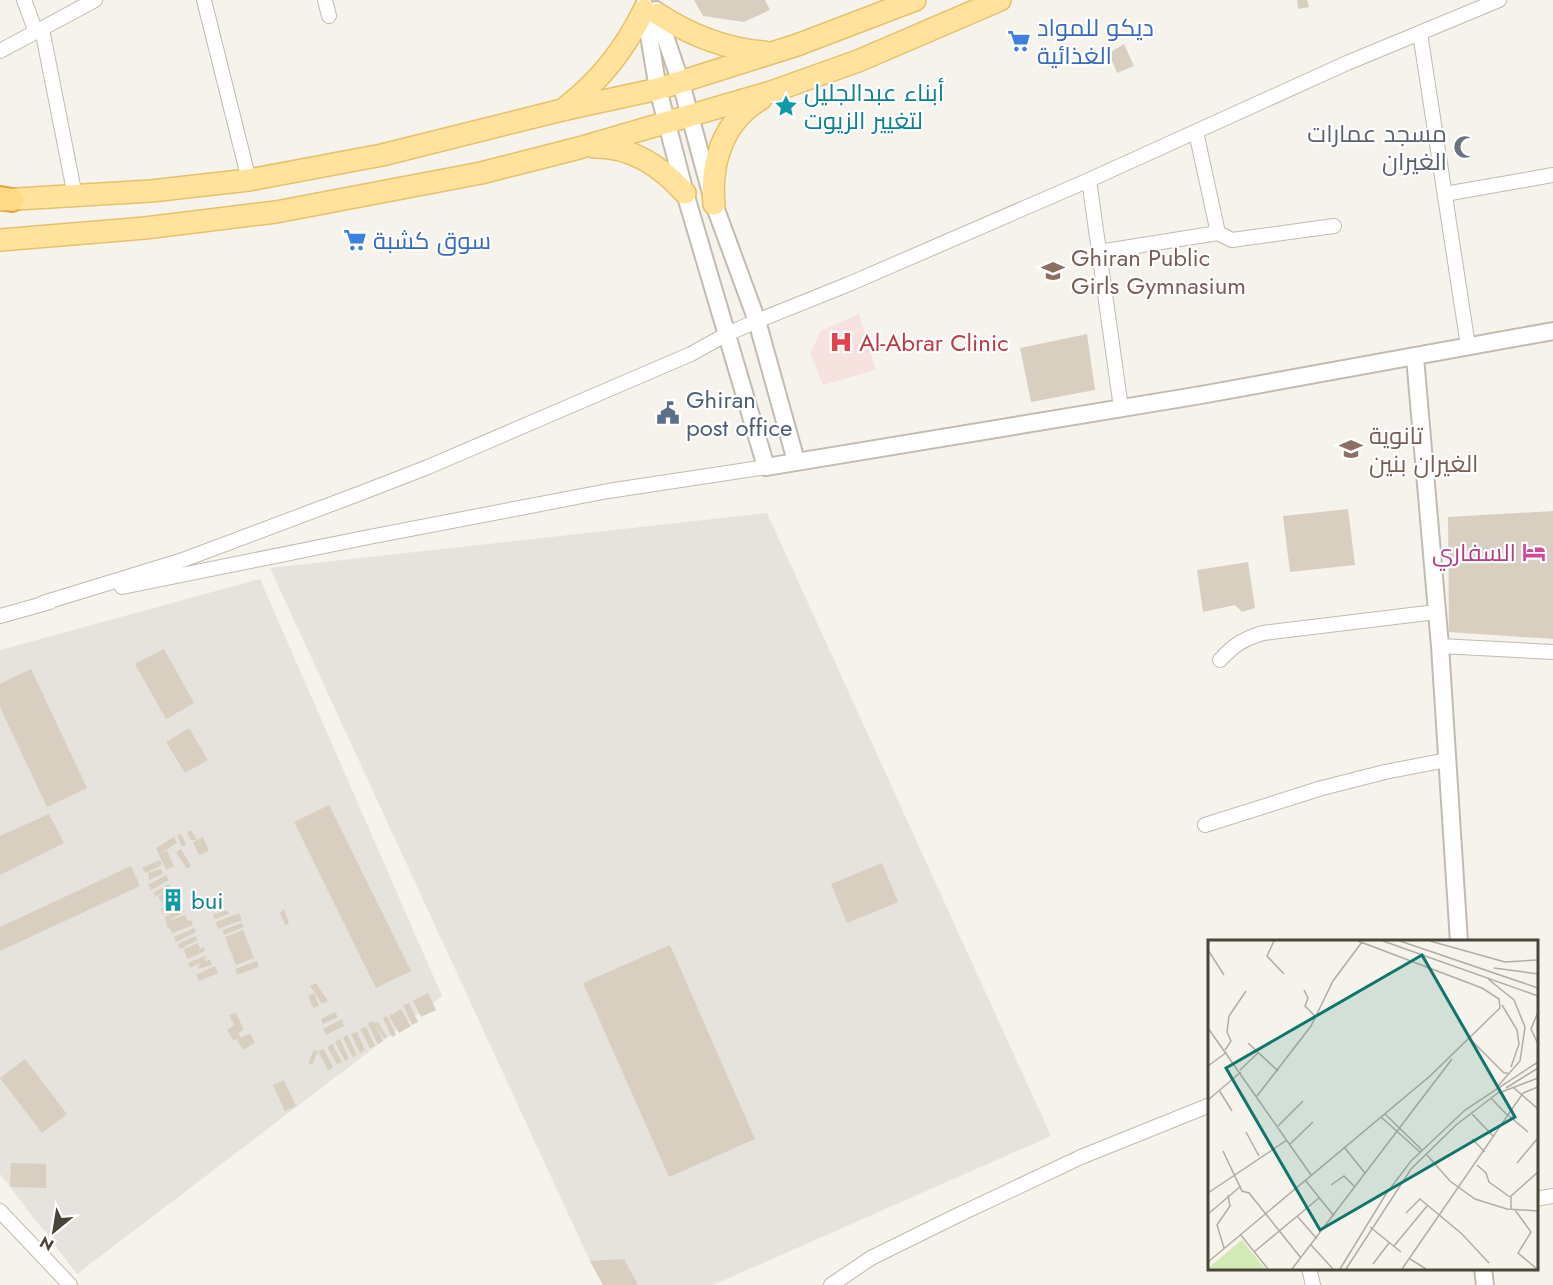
<svg xmlns="http://www.w3.org/2000/svg" width="1553" height="1285" viewBox="0 0 1553 1285" font-family="Jost,Cairo,sans-serif">
<style>
.industrial{fill:#e6e2dd}
.medical{fill:#f6e3e0}
.building{fill:#d8cfc1}
.lines{fill:none;stroke-linecap:round;stroke-linejoin:round}
.minor-casing{stroke:#c2bbae;stroke-width:16}
.tertiary-casing{stroke:#c2bbae;stroke-width:20}
.primary-casing{stroke:#e6c16a;stroke-width:24}
.trunk-casing{stroke:#e0a43c;stroke-width:26}
.minor{stroke:#fff;stroke-width:14}
.tertiary{stroke:#fff;stroke-width:16}
.primary{stroke:#ffe39c;stroke-width:21}
.trunk{stroke:#ffd985;stroke-width:22}
.labels{text-anchor:middle;dominant-baseline:central;stroke-width:4.5;stroke-linejoin:round;paint-order:stroke}
.shop-label{font-size:24px;fill:#366cbe;stroke:#fff;text-anchor:start}
.culture-label{font-size:24px;fill:#0d838f;stroke:#fff;text-anchor:start}
.worship-label{font-size:24px;fill:#5b616d;stroke:#fff;text-anchor:end}
.education-label{font-size:24px;fill:#785e54;stroke:#fff;text-anchor:start}
.health-label{font-size:24px;fill:#be3a42;stroke:#fff;text-anchor:start}
.service-label{font-size:24px;fill:#4e5e75;stroke:#fff;text-anchor:start}
.hotel-label{font-size:24px;fill:#b23c85;stroke:#fff;text-anchor:end}
.inset-road{fill:none;stroke:#b2ada4;stroke-width:1.5}
.view{fill:#0f766e;fill-opacity:0.15;stroke:#0f766e;stroke-width:3}
.inset-edge{fill:none;stroke:#4b4439;stroke-width:3}
</style>
<rect width="100%" height="100%" fill="#f6f3ec"/>
<path class="industrial" d="M767 513 1051 1136 713 1285H603L590 1261 270 568Z
M260 579 442 996 77 1274 0 1174V650Z"/>
<path class="medical" d="M859 314 876 370 823 385 810 353 821 331Z"/>
<path class="building" d="M694 0H765L770 10 744 22 703 16Z
M1297 0H1307L1309 7 1298 9Z
M1124 44 1134 66 1117 73 1109 53Z
M1087 334 1095 390 1031 402 1020 348Z
M1348 509 1355 565 1290 572 1283 516Z
M1553 511V639L1449 632 1448 517Z
M1248 562 1255 608 1242 612 1235 605 1203 612 1197 570Z
M164 649 194 703 166 719 135 664Z
M31 669 87 788 47 807 0 707V684Z
M189 728 208 760 185 773 166 742Z
M329 805 411 971 376 988 294 822Z
M49 814 64 843 0 875V836Z
M191 830 197 840 203 837 209 851 199 855 193 842 197 840H191L187 833Z
M181 834 186 844 182 847 177 835Z
M174 837 177 843 159 854 167 851 174 866 166 870 156 848Z
M181 849 191 866 187 869 176 852Z
M160 860 162 865 145 873 142 868Z
M882 863 898 902 847 923 831 884Z
M131 866 140 886 0 951V927Z
M161 869 163 874 149 880 148 873Z
M166 875 169 880 151 890 148 885Z
M169 884 175 893 162 902 158 897 167 890 155 897 153 893Z
M180 893 183 898 168 906 179 902 184 912 166 922 185 915 188 921 191 920 193 925 172 933 170 928 168 929 166 922 165 917 181 907 163 914 161 909 165 908 162 902Z
M284 909 289 924 285 925 280 913Z
M226 910 229 914 215 919 213 915Z
M239 913 242 920 218 929 216 922Z
M242 923 244 927 224 935 223 930Z
M194 928 196 932 176 942 174 937Z
M243 930 254 958 236 965 225 937Z
M195 936 198 940 180 949 178 944Z
M198 943 200 949 204 947 205 951 187 959 184 949Z
M670 945 755 1139 669 1177 583 983Z
M205 956V962L210 959 212 965 198 969V966L203 962 190 968 188 963Z
M257 961 259 967 237 975 235 969Z
M215 966 218 973 199 981 196 975Z
M316 983 328 1001 322 1004 310 986Z
M314 993 319 1006 313 1008 308 996Z
M428 993 436 1010 421 1017 413 1001Z
M409 1003 418 1022 412 1025 403 1005Z
M401 1009 411 1026 399 1033 389 1016Z
M335 1012 338 1017 323 1024 321 1019Z
M236 1013 244 1030 238 1033 241 1038 233 1040 227 1030 234 1025 229 1015Z
M387 1016 396 1035 392 1037 383 1018Z
M342 1019 344 1026 326 1035 323 1029Z
M372 1021 375 1023 378 1022 387 1038H384L376 1026 383 1041 378 1044 368 1024Z
M366 1027 375 1046 370 1048 360 1029Z
M357 1032 365 1050 360 1053 351 1034Z
M250 1033 255 1043 243 1050 237 1040Z
M347 1034 357 1055 353 1057 343 1038Z
M340 1039 349 1059 345 1061 335 1042Z
M332 1044 342 1062 337 1064 327 1047Z
M324 1049 333 1068 328 1070 318 1051Z
M314 1050 318 1051 312 1065 308 1063Z
M25 1059 67 1114 42 1133 0 1078Z
M284 1080 296 1106 285 1111 273 1085Z
M11 1163 46 1164V1188L10 1187Z
M624 1259 638 1285H603L590 1261Z"/>
<g class="lines">
<g class="minor-casing">
<path id="minor" d="M24 0 36 32
M204 0 249 180
M325 0 329 16
M42 29 75 196
M1420 33 1468 346
M0 51 95 0
M1196 132 1218 233 1232 240 1334 226
M1089 180 1121 408
M1445 194 1553 175
M1099 252 1218 233
M122 587 369 537 608 491 766 467
M43 603 180 561 361 493 428 467 691 354 727 334 757 321 849 284 1089 180 1347 63 1499 0
M0 616 50 602
M1440 646 1553 652
M1220 660C1234 645 1243 639 1263 633L1436 612
M1205 825 1322 788 1385 772 1447 760
M1536 1199 1553 1196
M0 1211 70 1285
M1309 1268 1313 1285
M831 1285 871 1258 954 1217 1081 1157 1210 1105"/>
</g>
<g class="tertiary-casing">
<path id="tertiary" d="M644 5 658 89 685 193 766 467 1201 395 1553 331
M656 10 681 83 714 204 757 321 796 461
M1415 357 1440 646 1459 942
M1483 1268 1485 1285"/>
</g>
<g class="primary-casing">
<path id="primary" d="M658 14C690 35 725 49 764 52
M566 107C600 81 625 49 644 10
M594 147C632 146 661 167 685 193
M0 200 151 191 249 180 382 155 562 110 658 89 797 45 915 0
M714 204C710 163 723 121 761 99
M0 240 145 228 276 212 481 173 579 148 771 92 858 61 1000 0"/>
</g>
<g class="trunk-casing">
<path id="trunk" d="M0 198 12 200"/>
</g>
<use href="#minor" class="minor"/>
<use href="#tertiary" class="tertiary"/>
<use href="#primary" class="primary"/>
<use href="#trunk" class="trunk"/>
</g>
<defs>
<g id="supermarket-bare" transform="scale(1.8)"><path d="M-6-5.5h2.5l.6 2H6L4.5 2H-2.5L-4.4-4H-6ZM-1.5 3.2a1.3 1.3 0 1 0 .1 0ZM3 3.2a1.3 1.3 0 1 0 .1 0Z" fill="#3f7fe0" stroke="#fff" stroke-width="2.5" paint-order="stroke"/></g>
<g id="sight-bare" transform="scale(1.8)"><path d="M0-6L1.8-2.2L6-1.7L2.9 1.2L3.7 5.4L0 3.3L-3.7 5.4L-2.9 1.2L-6-1.7L-1.8-2.2Z" fill="#0f9aa8" stroke="#fff" stroke-width="2.5" paint-order="stroke"/></g>
<g id="mosque-bare" transform="scale(1.8)"><path d="M3.5-4.9A6 6 0 1 0 3.5 4.9A5 5 0 1 1 3.5-4.9Z" fill="#6b7280" stroke="#fff" stroke-width="2.5" paint-order="stroke"/></g>
<g id="school-bare" transform="scale(1.8)"><path d="M0-5L7-2L0 1L-7-2ZM-4 1L0 2.5L4 1V4Q0 6-4 4Z" fill="#8d6e63" stroke="#fff" stroke-width="2.5" paint-order="stroke"/></g>
<g id="hospital-bare" transform="scale(1.8)"><path d="M-5-5h3v3.5h4V-5h3V5h-3V1.5h-4V5h-3Z" fill="#e0444e" stroke="#fff" stroke-width="2.5" paint-order="stroke"/></g>
<g id="civic-bare" transform="scale(1.8)"><path d="M-.6-6.5H3V-4.5H.6V-3L4-1V1h2V6H-6V1h2V-1L-.6-3ZM-1.2 2.5V6h2.4V2.5Z" fill="#5c6f8a" stroke="#fff" stroke-width="2.5" paint-order="stroke"/></g>
<g id="hotel-bare" transform="scale(1.8)"><path d="M-6-4.5h1.5V1H6V5H4.5V3h-9V5H-6ZM-4 0a1.8 1.8 0 1 1 3.6 0ZM.5 0V-2.5h3Q6-2.5 6 0Z" fill="#d1479c" stroke="#fff" stroke-width="2.5" paint-order="stroke"/></g>
<g id="building-bare" transform="scale(1.8)"><path d="M-4-6H4V6H1V3H-1V6H-4ZM-2.5-4.3h1.7v1.8h-1.7ZM.8-4.3h1.7v1.8H.8ZM-2.5-1h1.7V.8h-1.7ZM.8-1h1.7V.8H.8Z" fill="#0f9aa8" stroke="#fff" stroke-width="2.5" paint-order="stroke"/></g>
</defs>
<g fill-rule="evenodd">
<use href="#supermarket-bare" x="1019" y="41"/>
<use href="#sight-bare" x="786" y="106"/>
<use href="#mosque-bare" x="1465" y="147"/>
<use href="#supermarket-bare" x="355" y="240"/>
<use href="#school-bare" x="1053" y="271"/>
<use href="#hospital-bare" x="841" y="342"/>
<use href="#civic-bare" x="668" y="413"/>
<use href="#school-bare" x="1351" y="449"/>
<use href="#hotel-bare" x="1534" y="552"/>
<use href="#building-bare" x="173" y="900"/>
</g>
<g class="labels">
<g class="shop-label">
<text x="1037" y="27">ديكو للمواد<tspan x="1037" dy="28">الغذائية</tspan></text>
<text x="373" y="240">سوق كشبة</text>
</g>
<g class="culture-label">
<text x="804" y="92">أبناء عبدالجليل<tspan x="804" dy="28">لتغيير الزيوت</tspan></text>
<text x="191" y="900">bui</text>
</g>
<g class="worship-label">
<text x="1447" y="133">مسجد عمارات<tspan x="1447" dy="28">الغيران</tspan></text>
</g>
<g class="education-label">
<text x="1071" y="257">Ghiran Public<tspan x="1071" dy="28">Girls Gymnasium</tspan></text>
<text x="1369" y="435">تانوية<tspan x="1369" dy="28">الغيران بنين</tspan></text>
</g>
<g class="health-label">
<text x="859" y="342">Al-Abrar Clinic</text>
</g>
<g class="service-label">
<text x="686" y="399">Ghiran<tspan x="686" dy="28">post office</tspan></text>
</g>
<g class="hotel-label">
<text x="1516" y="552">السفاري</text>
</g>
</g>
<g transform="translate(1208 940)">
<rect width="330" height="330" fill="#f6f3ec"/>
<path d="M34 300 57 329H0V328Z" fill="#d2eab5"/>
<path class="inset-road" d="M66 1 59 16 76 34M175 1 330 56M192 1 330 48M222 1 297 22 330 20M0 10 16 35M286 28 330 34M280 39 306 60 317 87 312 121 290 146M96 50 100 58 97 66 108 77M294 65 309 90 311 104 303 127M330 72 323 89 330 104M0 88 103 235M262 99 296 133H300M40 103 70 131M17 110 23 101 19 92 21 76 38 51M0 126 19 112M32 130 50 113M298 148 330 128M306 148 330 169M11 150 24 171M291 153 330 138M49 156 103 86 125 41 154 2M283 158 300 176M0 160 33 132M177 174 214 210M264 174 286 197M300 175 320 192M173 177 212 212M70 186 95 161M38 192 51 216M264 199 277 212M82 204 105 182M136 207 157 233M15 211 34 251 41 253 93 318M219 215 242 241 267 259 299 269 330 271M309 223 330 198M269 225 278 233 281 242 302 257M97 240 126 276M123 245 136 236 147 247M0 253 79 200M303 270V256L330 232M307 270 323 292 310 313 329 329M198 273 212 259 254 294 281 323M0 274 33 246M89 276 109 299M162 287 193 312M32 294 60 329M103 305 125 329M186 306 219 266M16 308 9 285 22 266 20 255M46 312 111 258M202 319 218 329M0 322 222 136 292 68 291 59 274 48 150 1M165 324 181 303M84 329 244 119M132 329 178 254 203 221 257 170 330 122M138 329 203 229 248 185 291 152M194 329 315 153 330 147"/>
<path class="view" d="M214 15 307 177 112 290 18 128Z"/>
<rect width="330" height="330" class="inset-edge"/>
</g>
<g transform="translate(54 1231) rotate(210)" stroke="#ffffff" stroke-width="4.5" paint-order="stroke">
<path d="M0-4.5L10 22L0 15L-10 22Z" fill="#4b4439"/>
<text y="-9" font-size="16" font-weight="bold" text-anchor="middle" fill="#4b4439">N</text>
</g>
</svg>
